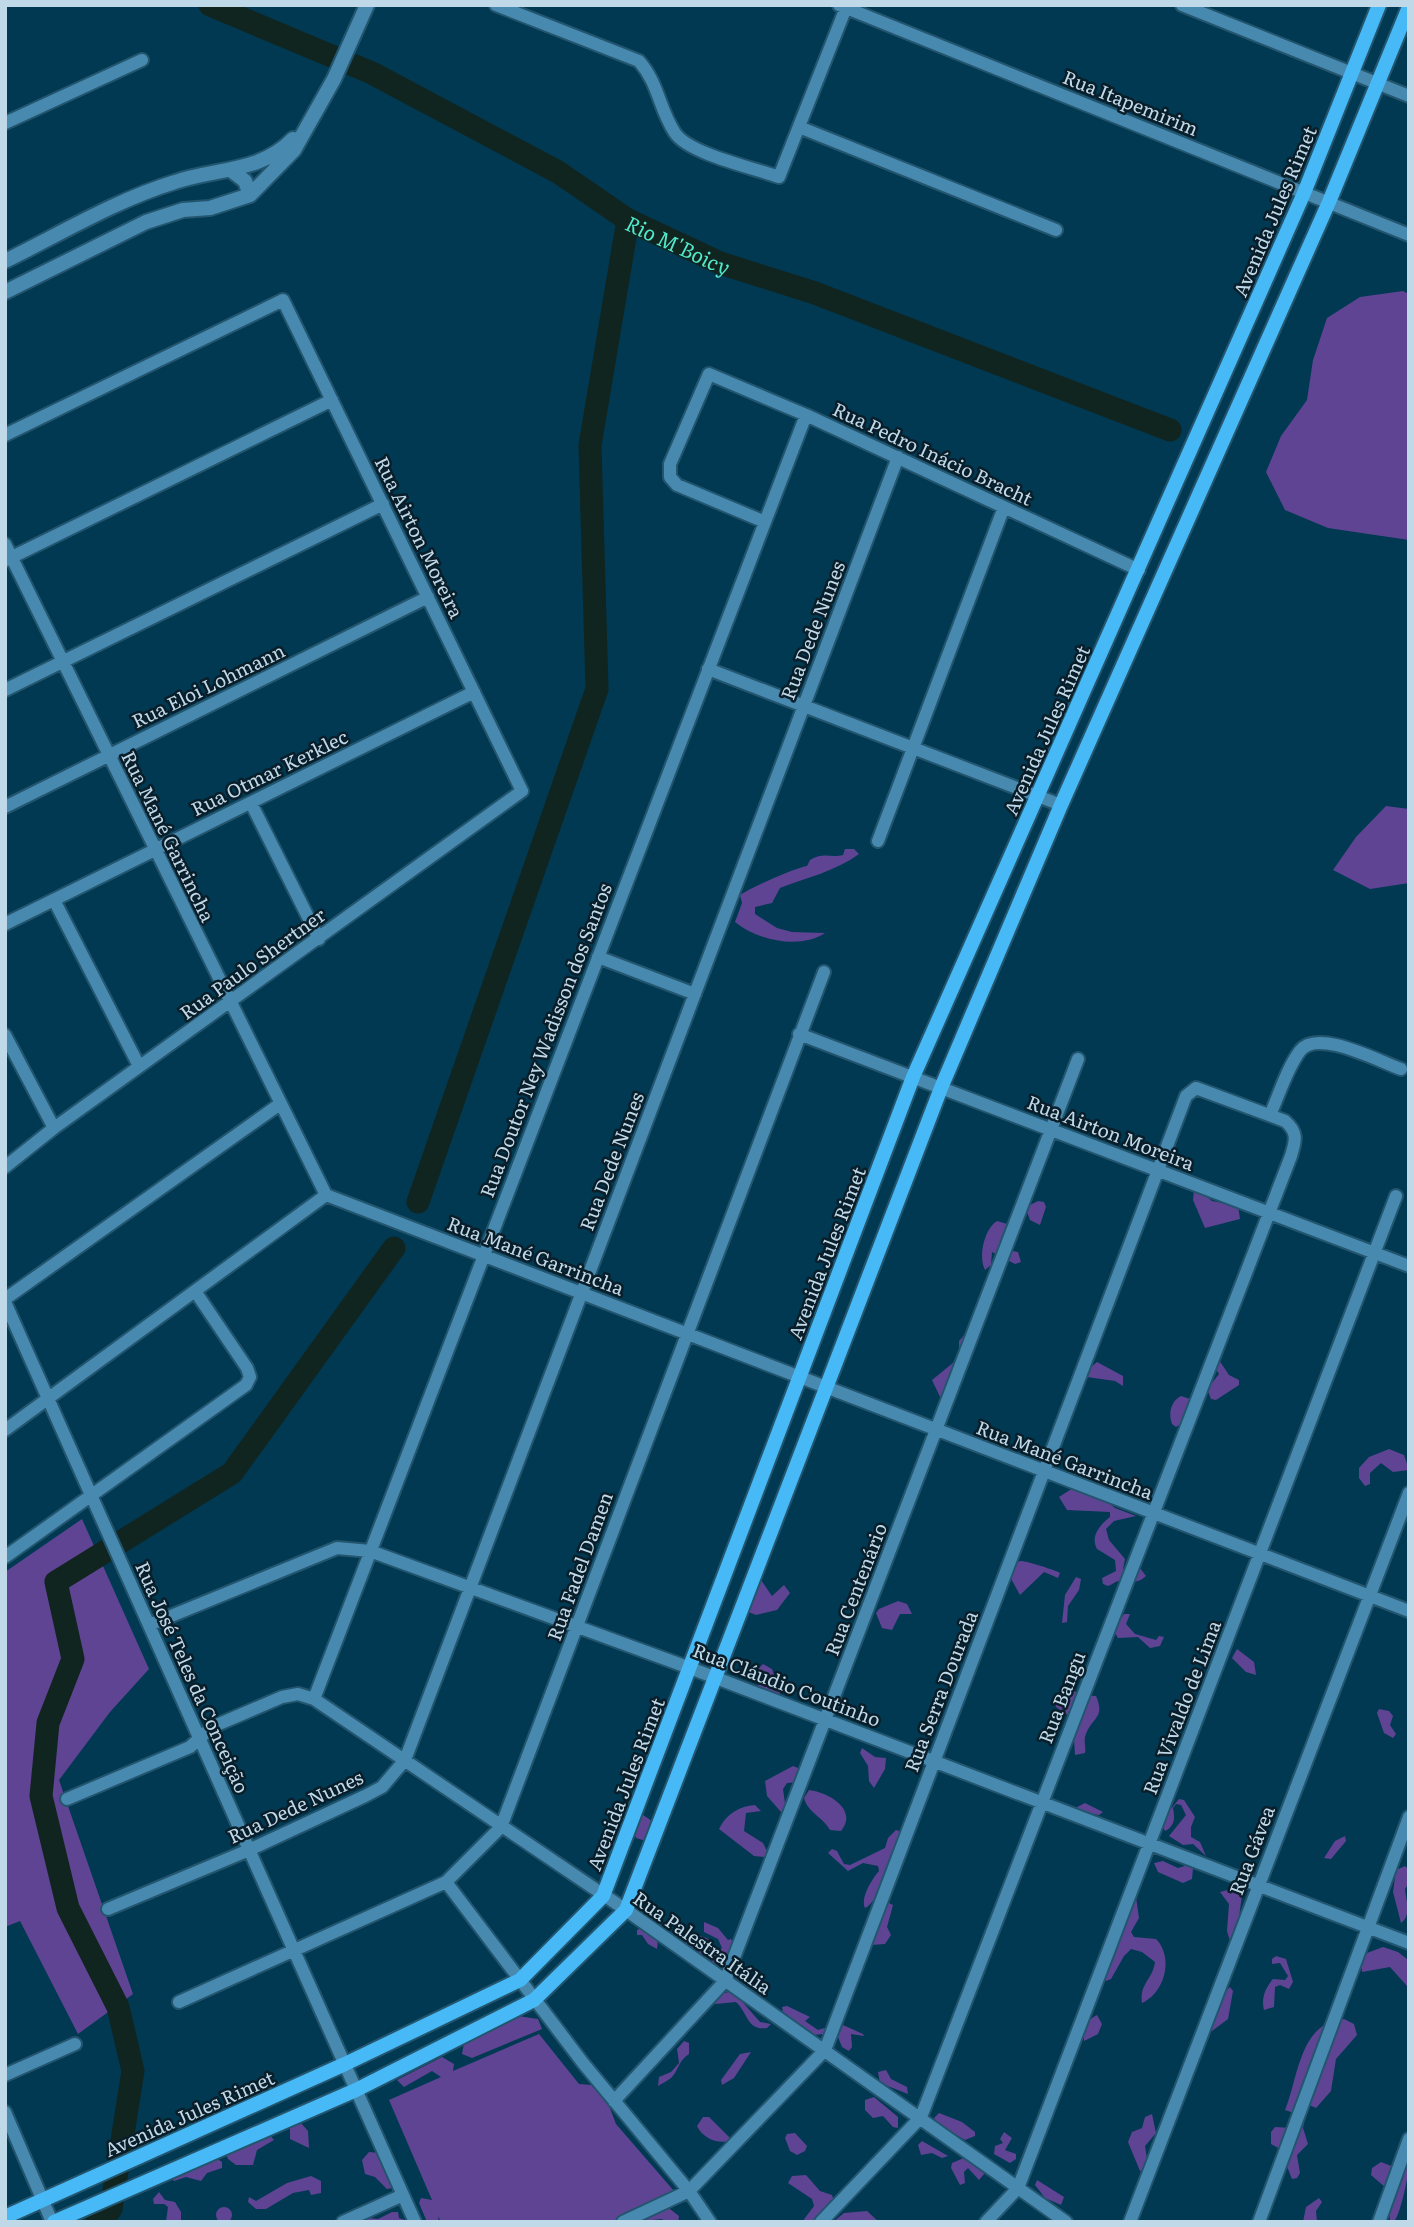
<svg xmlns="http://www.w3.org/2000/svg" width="1414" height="2227" viewBox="0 0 1414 2227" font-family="Literata,serif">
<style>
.green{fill:#5f4493}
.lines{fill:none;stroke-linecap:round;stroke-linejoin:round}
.river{stroke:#112520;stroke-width:23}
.minor-casing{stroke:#23566e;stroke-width:16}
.tertiary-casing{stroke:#23566e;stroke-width:18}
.secondary-casing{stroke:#23566e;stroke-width:18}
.minor{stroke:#4889b0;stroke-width:12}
.tertiary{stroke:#4889b0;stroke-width:14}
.secondary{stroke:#47b9f6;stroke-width:14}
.labels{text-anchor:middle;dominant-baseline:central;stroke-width:5;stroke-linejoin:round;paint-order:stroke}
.street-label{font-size:19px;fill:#c0d9e9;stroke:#0a1e2a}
.water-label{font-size:21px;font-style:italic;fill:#52e9ca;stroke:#0a1e2a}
</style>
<rect width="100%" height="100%" fill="#013953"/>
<path class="green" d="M1403 291 1409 294V540L1328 528 1285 510 1266 472 1281 436 1307 400 1313 360 1327 318 1360 297Z
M1386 806 1409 809V883L1370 889 1333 870 1356 837Z
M845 849H854L859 854C836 871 806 878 780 888L772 903 755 907V914L777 928 792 932 825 933C799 950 757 940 735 922L742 903 740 895C752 887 795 868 807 866L810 860C823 852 831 858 843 855Z
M1194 1190H1199L1212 1201 1238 1206 1240 1219 1205 1228 1193 1200Z
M1038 1201 1044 1202 1046 1207 1040 1225 1030 1220 1027 1212 1030 1205Z
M997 1221 1007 1224 1002 1242 1007 1250 1018 1252 1021 1262 1015 1264 992 1252 991 1265 985 1270C978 1257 984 1229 997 1221Z
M966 1333 971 1335 975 1345 957 1385V1396L941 1399 932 1380 959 1358V1341Z
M1214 1360H1219L1229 1375 1239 1380V1385L1216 1400 1211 1399 1207 1389 1219 1374 1214 1366Z
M1097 1362 1123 1376V1386L1115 1381 1087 1377 1085 1372Z
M1181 1396 1190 1399 1192 1404 1184 1422 1176 1427 1172 1424C1168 1413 1171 1401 1181 1396Z
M1389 1449 1404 1455 1409 1470 1393 1472 1381 1463 1370 1473V1484L1365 1486 1359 1478V1468L1369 1457Z
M1073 1488 1094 1491 1115 1508 1136 1516 1114 1521 1106 1529 1109 1540 1125 1559 1123 1569 1137 1564 1146 1576C1135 1586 1130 1579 1118 1581 1115 1582 1111 1585 1108 1586L1103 1584 1102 1578 1116 1571 1115 1560 1097 1549C1090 1536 1100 1525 1110 1517V1512L1067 1510 1059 1497Z
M82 1519 149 1669 110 1712 59 1780 133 1994 78 2034 20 1921 5 1927V1572Z
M1021 1561C1027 1561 1055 1570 1060 1573L1058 1578 1044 1572 1020 1595 1009 1575 1016 1562Z
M759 1577 772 1596 784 1585 790 1593 777 1610 756 1615 746 1611Z
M1076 1577 1081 1579 1079 1590 1068 1606 1067 1622 1062 1623 1065 1595Z
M898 1601 907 1604 912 1614H900L892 1630 882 1628 876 1613 879 1609Z
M1124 1614H1130L1126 1624 1135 1634 1156 1640 1159 1636 1164 1637 1160 1646 1150 1648 1138 1637 1118 1638 1113 1630Z
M1237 1649 1254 1662 1256 1675 1246 1672 1232 1658Z
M763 1664 772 1669 781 1696 759 1691 756 1671Z
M1067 1686 1080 1695 1096 1696C1106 1719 1091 1717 1085 1737 1084 1742 1086 1747 1085 1753L1075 1755 1074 1739 1078 1722 1056 1707 1055 1702Z
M1379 1709 1389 1711 1393 1716 1390 1725 1396 1734 1393 1738 1384 1733 1377 1713Z
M862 1748 875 1757 886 1758 885 1769 874 1788 869 1781 868 1766 860 1753Z
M793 1766 798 1768 803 1778 799 1782 787 1783 783 1789 786 1810 781 1812 767 1796 765 1781Z
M809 1790C827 1792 859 1809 841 1831L830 1830C823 1817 808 1813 804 1798Z
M1179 1799 1184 1800 1195 1817 1191 1827V1837L1200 1842 1206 1856 1193 1844 1183 1845 1169 1836 1186 1815 1181 1805 1176 1804 1173 1808C1175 1818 1175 1826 1165 1831L1163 1827 1165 1816Z
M1085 1803 1103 1812 1099 1815 1071 1810Z
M755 1805 761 1811 746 1813 744 1831 763 1843 768 1853 764 1857 754 1856 719 1829C726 1814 740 1806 755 1805Z
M643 1815 655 1823 646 1841 636 1838 634 1832 638 1817Z
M896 1830 899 1831C900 1847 880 1902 865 1908 860 1898 872 1879 879 1871L878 1866 863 1863 848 1871 828 1853 832 1849 837 1851 844 1864 850 1865 885 1848 888 1838Z
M1345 1836 1346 1841 1331 1859 1324 1858 1335 1841Z
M1163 1861 1178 1868 1188 1865 1193 1868 1192 1879 1183 1883 1158 1872 1154 1863Z
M1405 1866 1409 1870V1883L1405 1889C1406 1900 1412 1915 1401 1923L1393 1892 1396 1870Z
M1235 1888 1242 1895 1236 1940 1230 1941 1227 1931 1229 1904 1220 1892Z
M1136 1897 1139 1918 1131 1932 1134 1937 1156 1939C1174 1957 1165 1993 1142 2003 1139 1984 1153 1979 1155 1962L1142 1952 1131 1949 1124 1956 1111 1979 1106 1981 1105 1976Z
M887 1902 893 1905 887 1927 891 1935 885 1944 871 1945Z
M704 1922 718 1928 728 1940 731 1939 734 1944 725 1963 713 1965 684 1944 683 1939 691 1933 707 1938 718 1951 722 1948 718 1939 704 1932Z
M641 1928 658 1939 657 1949 648 1944 642 1935H637V1930Z
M1383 1947 1398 1952 1407 1959V1986L1390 1967 1362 1972 1361 1962 1367 1953Z
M1276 1956 1286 1959 1293 1982 1289 1989 1280 1985 1275 1987 1274 2007 1264 2010C1261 1999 1265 1988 1273 1979L1285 1980 1288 1976 1280 1963 1272 1964V1959Z
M1230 1987 1233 1991 1228 2019 1212 2031C1209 2016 1219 1997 1230 1987Z
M729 1992 739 1998 760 2022 771 2024 767 2028C747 2031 748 2013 736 2002L715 2004 719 1994Z
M787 2006 810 2017 805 2021 818 2030 828 2027 825 2034 812 2035 783 2012 782 2007Z
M1097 2015 1102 2024 1098 2034 1084 2041C1083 2028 1086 2021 1097 2015Z
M518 2016 538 2019 542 2029 472 2058 462 2054 464 2043Z
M1344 2019 1354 2024 1357 2035 1336 2059 1331 2091 1316 2108 1307 2104 1294 2113 1285 2110C1298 2080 1299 2022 1344 2019Z
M843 2025 863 2034 864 2036 851 2034 852 2047 849 2051 842 2047 838 2037Z
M539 2034 579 2084 591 2085 608 2103 616 2124 674 2191 614 2222H441L438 2216 439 2222H427L419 2203 421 2198 432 2200 389 2100 441 2077 432 2071 404 2087 397 2080 442 2057 454 2064 453 2071Z
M684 2041 689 2043V2054C679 2060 679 2069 672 2077 668 2081 661 2084 658 2086L659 2077 671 2072 679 2063 677 2049Z
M751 2052 734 2078 722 2085 721 2080 740 2054Z
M886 2070 891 2079 907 2087 908 2094 880 2083 878 2072Z
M874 2097 898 2117V2128L893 2127 883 2116 873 2118 865 2110V2100Z
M939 2113 962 2122 975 2132V2136L965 2140 939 2125 934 2118Z
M1152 2114 1156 2133 1145 2146 1148 2165 1145 2170 1140 2171 1128 2142 1132 2132 1142 2128 1145 2117Z
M1300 2115 1305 2117 1303 2128 1308 2144 1297 2155 1300 2173 1297 2178 1292 2179 1280 2149 1271 2144V2132L1275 2127 1291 2128Z
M703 2117H709L732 2140C719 2145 703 2139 697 2126Z
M300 2122 308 2131 309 2148 290 2139V2124Z
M267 2132 274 2140 257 2150 253 2165H236L228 2159 226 2154Z
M1004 2132 1012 2138 1005 2150 1016 2154V2159L1010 2163 994 2154 995 2146 1003 2143 1000 2139Z
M795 2133 807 2146 805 2151 797 2155 790 2151 785 2138 787 2134Z
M922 2141 948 2156 942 2158 932 2153 921 2155 918 2145Z
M369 2152 379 2153 397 2187 387 2189 375 2177 365 2174 362 2160Z
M213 2156 222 2162V2168L207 2173 201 2181 186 2177 174 2181 170 2178C178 2173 186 2173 193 2169 201 2164 204 2159 213 2156Z
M966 2157 985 2173 979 2180 968 2168 964 2172 965 2183 960 2185 951 2168 952 2163Z
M1381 2162 1394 2167 1400 2178 1409 2165C1409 2174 1400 2215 1395 2220H1390L1386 2188 1371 2175 1372 2168Z
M806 2175 820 2191 832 2195 834 2201 814 2222H802L814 2206 812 2199 788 2183 792 2176Z
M311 2176 321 2181V2193L311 2195 309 2190 293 2193 266 2209H256L248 2202 249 2197 256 2201 287 2183Z
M1037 2180 1064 2197 1061 2205 1045 2198 1035 2185Z
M159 2192 165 2200 175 2202 181 2212V2222H166L168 2207 164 2204H154L153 2199Z
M1319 2198 1322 2202 1316 2211 1317 2222H1303L1306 2207Z
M666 2206 679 2216 678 2222H665L662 2219 642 2221 643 2216Z
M216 2215a8 8 0 1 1 16 0a8 8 0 1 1-16 0Z
M867 2211 879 2222H833L844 2213Z
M392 2212H398L399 2218 411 2222H365L368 2218 378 2219Z"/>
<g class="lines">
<g class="river">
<path id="s1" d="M210 5 372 73 558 172 628 220 720 263 815 293 1170 430"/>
<path d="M418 1202 597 689 590 445 628 220"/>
<path d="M97 2222 111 2209 133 2071 118 2007 68 1908 41 1796 48 1723 73 1659 56 1582 232 1473 394 1248"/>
</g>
<g class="minor-casing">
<path id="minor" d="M496 5 639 61C659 84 659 109 675 133 689 154 754 168 779 177L847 5
M839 5 1409 235
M1182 5 1409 96
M5 123 142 60
M799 127 1056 230
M5 435 283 300 522 791 54 1128 5 1167
M765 522 677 485 670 477V464L709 374 806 415 1139 570
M5 544 326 1195 1409 1611
M6 560 332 400
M708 669 1061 805
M5 690 383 504
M251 803 319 939
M5 807 428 597
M878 841 1004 507
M54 900 139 1066
M5 924 474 692
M598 957 695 994
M799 1034 1409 1266
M5 1035 54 1128
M1270 1115C1279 1095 1287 1068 1300 1051 1317 1028 1378 1061 1401 1069
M5 1299 280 1104
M5 1302 415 2222
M5 1430 326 1195
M5 1557 246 1385 250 1377 247 1368 195 1291
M149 1625 337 1548 370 1551 690 1668 1409 1943
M314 1699 806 415
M67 1799 190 1747 212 1727 282 1697 298 1694 314 1699 626 1910 1066 2222
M446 1882 583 2063 689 2191 710 2222
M108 1909 249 1850 365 1796 382 1787 405 1760 898 457
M179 2002 446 1882 501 1827 824 972
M5 2075 75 2044
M614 2101 725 1981 1078 1059
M5 2112 52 2222
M343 2222 403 2195
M623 2222 689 2191 825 2050 1186 1096 1196 1088 1285 1121C1298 1132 1296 1140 1291 1156L921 2117 821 2222
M986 2222 1018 2188 1396 1196
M1130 2222 1409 1493
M1259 2222 1409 1817
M1379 2222 1409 2139"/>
</g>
<g class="tertiary-casing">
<path id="tertiary" d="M232 171 245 181 250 195
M5 261C60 234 116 200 175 182 216 168 260 173 293 139
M5 292 146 222 183 210 210 208 250 195 294 150 334 79 367 5"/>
</g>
<g class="secondary-casing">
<path id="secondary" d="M5 2217 345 2064 520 1980 603 1896 913 1077 1304 193 1379 5
M54 2222 356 2090 534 2000 626 1910 941 1088 1061 805 1329 202 1409 7"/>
</g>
<use href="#minor" class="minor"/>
<use href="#tertiary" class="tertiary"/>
<use href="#secondary" class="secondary"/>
</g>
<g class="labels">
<g class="street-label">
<text transform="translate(1131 102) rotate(22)">Rua Itapemirim</text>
<text transform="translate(1274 211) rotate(-67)">Avenida Jules Rimet</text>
<text transform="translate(933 453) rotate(25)">Rua Pedro Inácio Bracht</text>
<text transform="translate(420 537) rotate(64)">Rua Airton Moreira</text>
<text transform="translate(812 630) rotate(-69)">Rua Dede Nunes</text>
<text transform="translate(208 685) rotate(-26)">Rua Eloi Lohmann</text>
<text transform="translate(1046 730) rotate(-66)">Avenida Jules Rimet</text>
<text transform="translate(269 772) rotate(-26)">Rua Otmar Kerklec</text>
<text transform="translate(169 836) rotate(64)">Rua Mané Garrincha</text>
<text transform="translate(252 963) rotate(-36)">Rua Paulo Shertner</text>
<text transform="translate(545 1040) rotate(-69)">Rua Doutor Ney Wadisson dos Santos</text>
<text transform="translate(1111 1132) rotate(21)">Rua Airton Moreira</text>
<text transform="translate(611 1161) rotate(-69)">Rua Dede Nunes</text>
<text transform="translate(826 1253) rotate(-69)">Avenida Jules Rimet</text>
<text transform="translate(536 1255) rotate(21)">Rua Mané Garrincha</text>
<text transform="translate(1065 1459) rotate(21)">Rua Mané Garrincha</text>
<text transform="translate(579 1566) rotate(-70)">Rua Fadel Damen</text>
<text transform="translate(855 1589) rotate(-69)">Rua Centenário</text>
<text transform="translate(193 1677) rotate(66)">Rua José Teles da Conceição</text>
<text transform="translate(787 1684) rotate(21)">Rua Cláudio Coutinho</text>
<text transform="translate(940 1691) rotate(-69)">Rua Serra Dourada</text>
<text transform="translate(1061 1697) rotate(-69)">Rua Bangu</text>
<text transform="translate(1181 1707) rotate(-69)">Rua Vivaldo de Lima</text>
<text transform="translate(625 1784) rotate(-69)">Avenida Jules Rimet</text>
<text transform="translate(295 1806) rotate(-25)">Rua Dede Nunes</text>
<text transform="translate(1251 1850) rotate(-69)">Rua Gávea</text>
<text transform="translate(703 1942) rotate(35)">Rua Palestra Itália</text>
<text transform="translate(189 2113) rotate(-24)">Avenida Jules Rimet</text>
</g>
<g class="water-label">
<text stroke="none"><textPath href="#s1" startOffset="527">Rio M'Boicy</textPath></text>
</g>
</g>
<rect width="1414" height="2227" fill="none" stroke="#c0d9e9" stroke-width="14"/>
</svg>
